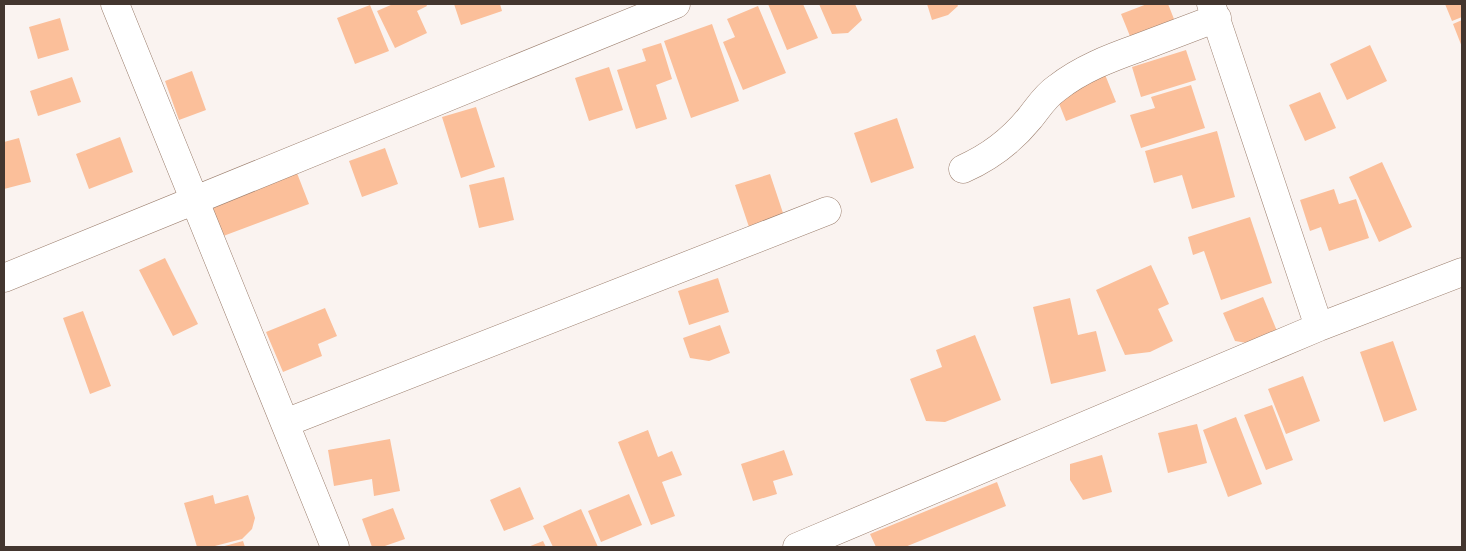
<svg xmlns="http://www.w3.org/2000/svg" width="1466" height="551" viewBox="0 0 1466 551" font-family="Figtree,sans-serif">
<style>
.building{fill:#fbbf9a}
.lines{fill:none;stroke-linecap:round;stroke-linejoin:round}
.street-casing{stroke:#9b7e6d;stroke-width:29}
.street{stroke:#fff;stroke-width:28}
</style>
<rect width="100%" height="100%" fill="#faf3f0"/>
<path class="building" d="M393 4H426L427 6 417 11 427 33 395 48 377 11Z
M454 4H500L502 11 461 25Z
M768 4H803L818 38 787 50Z
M819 4H855L862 20 848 33 832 34Z
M927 4H957L958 6 948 15 932 20Z
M1147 4H1168L1176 24 1132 41 1121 14Z
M1445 4H1462V17L1452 21Z
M370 5 389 51 355 64 337 18Z
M758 6 786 73 743 90 723 42 735 37 727 19Z
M60 18 69 50 38 59 29 27Z
M1462 20V47L1453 24Z
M712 24 739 101 691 118 664 41Z
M661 43 672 79 656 85 667 119 636 129 617 70 646 61 642 49Z
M1370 45 1387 81 1347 100 1330 64Z
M1186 50 1196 80 1141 97 1132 67Z
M609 67 623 110 589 121 575 78Z
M192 71 206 110 179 120 165 81Z
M1104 72 1116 102 1066 121 1054 91Z
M72 77 81 102 38 116 30 91Z
M1191 85 1205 128 1141 148 1130 115 1155 108 1151 97Z
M1320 92 1336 128 1305 141 1289 105Z
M476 107 495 167 461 178 442 117Z
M897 118 914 168 871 183 854 133Z
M1217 131 1235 197 1192 209 1182 175 1154 183 1145 151Z
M120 137 133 172 89 189 76 154Z
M19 138 31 182 4 189V142Z
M385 148 398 184 362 197 349 161Z
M1382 162 1412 227 1379 242 1349 177Z
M295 168 309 204 218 238 204 202Z
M770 174 787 225 752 236 735 185Z
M504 177 514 220 479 228 469 185Z
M1334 189 1339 204 1356 199 1369 238 1329 251 1321 227 1310 231 1300 200Z
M1250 217 1272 283 1221 300 1204 251 1193 255 1188 237Z
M165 258 198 324 173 336 139 270Z
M1151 265 1169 304 1158 309 1173 341 1150 352 1125 355 1096 290Z
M718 278 729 312 689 325 678 291Z
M1263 297 1277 331 1247 343 1235 341 1223 313Z
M1070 298 1078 335 1096 331 1106 371 1051 384 1033 307Z
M325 308 337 336 318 344 322 356 283 372 266 332Z
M83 311 111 386 90 394 63 318Z
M720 325 730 353 709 361 690 358 683 338Z
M975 335 1001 400 945 422 926 421 910 379 942 367 936 350Z
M1393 341 1417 410 1384 422 1360 352Z
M1303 376 1320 421 1286 434 1268 389Z
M1272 405 1293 460 1266 470 1244 415Z
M1236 417 1262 484 1228 497 1203 430Z
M1197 424 1207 463 1168 473 1158 433Z
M648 430 658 457 672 451 682 475 662 482 675 516 651 525 618 442Z
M390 439 400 491 374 496 372 479 334 486 328 450Z
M784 450 793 475 773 481 777 494 753 501 741 464Z
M1102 455 1112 492 1083 500 1070 480V464Z
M997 482 1006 506 905 547H876L870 534Z
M520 487 534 519 504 531 490 500Z
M629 494 642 525 601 542 588 511Z
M213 495 215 504 248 495 255 518 252 529 242 539 211 547H197L184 503Z
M393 508 405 539 382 547H372L362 519Z
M581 509 598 547H553L543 526Z
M243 541 245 547H221Z
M543 541 546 547H528Z"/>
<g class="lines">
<g class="street-casing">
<path id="street" d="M115 4 335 547
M1211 4 1319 327
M963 169C990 157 1011 141 1029 119 1038 108 1045 96 1057 88 1081 69 1110 58 1138 48 1165 38 1191 28 1217 18
M4 278 676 4
M285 423 827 211
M797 547 1319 327 1462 272"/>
</g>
<use href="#street" class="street"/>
</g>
<rect width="1466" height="551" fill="none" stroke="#43362f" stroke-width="10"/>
</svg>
